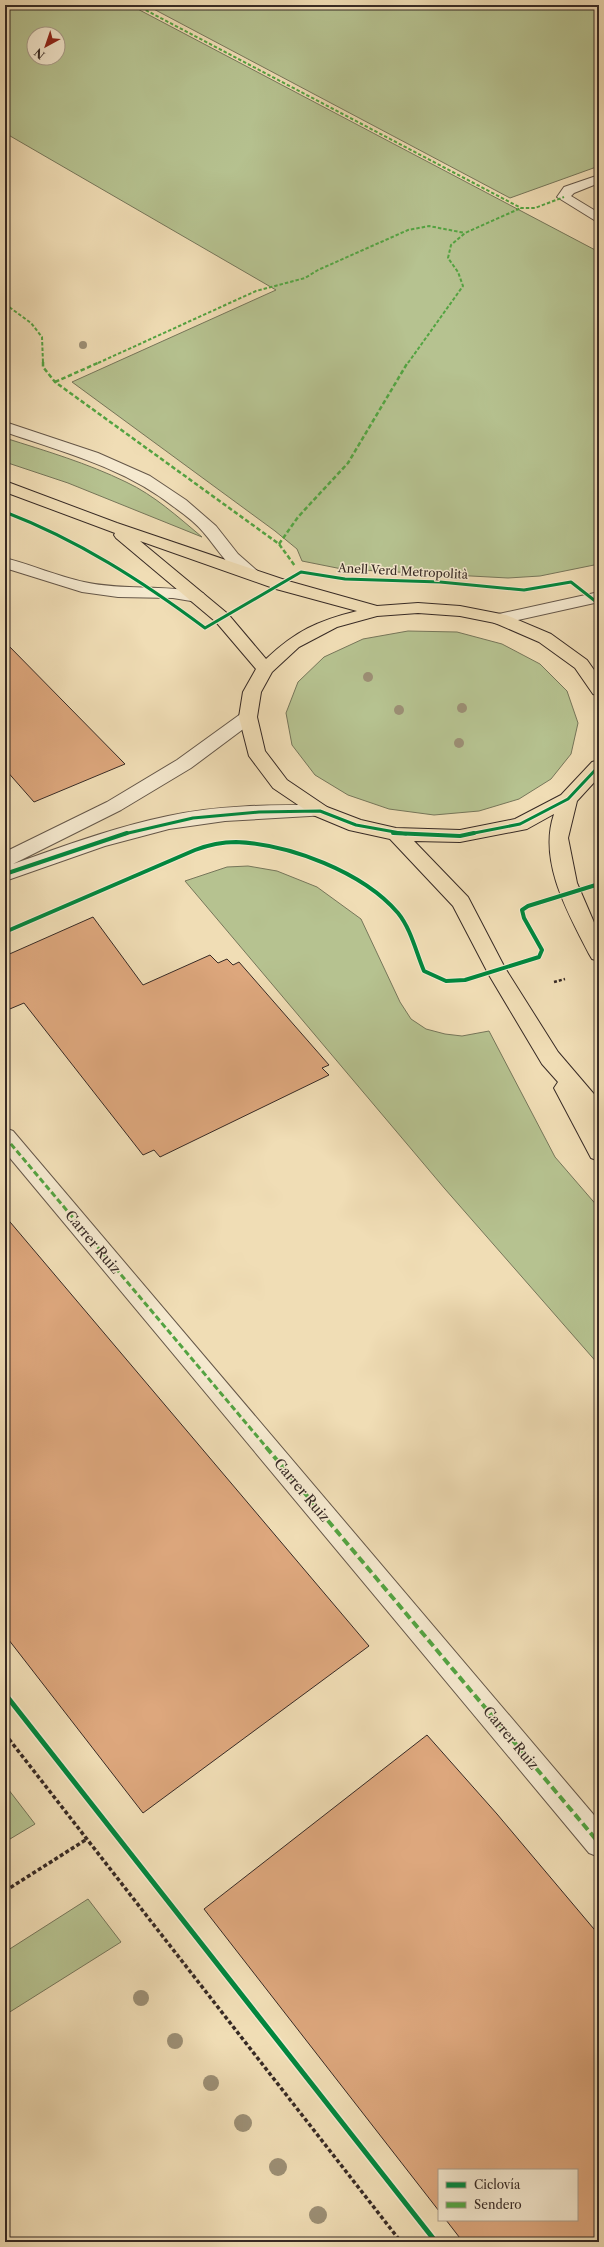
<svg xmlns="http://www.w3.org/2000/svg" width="604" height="2247" viewBox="0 0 604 2247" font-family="'Libre Caslon Text',serif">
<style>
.green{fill:#b6c290;stroke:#76765a;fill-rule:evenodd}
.building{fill:#dda77d;stroke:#372a25}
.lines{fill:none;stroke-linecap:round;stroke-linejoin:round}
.minor-casing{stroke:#655749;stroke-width:2}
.major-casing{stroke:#372a25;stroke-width:2}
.path-far1{stroke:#372a25;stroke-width:2.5;stroke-dasharray:3 2;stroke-linecap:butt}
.path{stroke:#372a25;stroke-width:3.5;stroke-dasharray:4 2.5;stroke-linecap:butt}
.minor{fill:#f5e9cf;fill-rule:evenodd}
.major{fill:#f0ddb5;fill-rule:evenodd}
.quiet-far3{stroke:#53a442;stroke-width:2;stroke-dasharray:3.5 2;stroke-linecap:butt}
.quiet-far2{stroke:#53a442;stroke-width:2.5;stroke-dasharray:4.5 2.5;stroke-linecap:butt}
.quiet-far1{stroke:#53a442;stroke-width:3;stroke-dasharray:6 3;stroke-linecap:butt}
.quiet{stroke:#53a442;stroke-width:4;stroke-dasharray:8 4;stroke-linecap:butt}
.cycleway-far2-casing{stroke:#f5e9cf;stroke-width:5}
.cycleway-far1-casing{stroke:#f5e9cf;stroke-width:6}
.cycleway-casing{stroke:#f5e9cf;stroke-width:8}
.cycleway-far2{stroke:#00873e;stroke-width:3}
.cycleway-far1{stroke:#00873e;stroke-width:4}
.cycleway{stroke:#00873e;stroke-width:5}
.tree{fill:#9c8f75}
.labels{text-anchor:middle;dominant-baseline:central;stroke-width:3;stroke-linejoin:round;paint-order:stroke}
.far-street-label{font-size:12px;fill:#372a25;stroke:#f5e9cf}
.street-label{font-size:14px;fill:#372a25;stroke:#f5e9cf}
</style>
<rect width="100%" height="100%" fill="#f0ddb5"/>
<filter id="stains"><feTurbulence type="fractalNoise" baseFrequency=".005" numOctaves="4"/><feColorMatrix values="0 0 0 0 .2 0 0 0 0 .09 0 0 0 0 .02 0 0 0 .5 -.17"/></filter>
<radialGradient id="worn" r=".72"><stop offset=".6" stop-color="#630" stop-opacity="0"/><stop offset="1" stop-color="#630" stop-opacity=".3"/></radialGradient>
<path class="green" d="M5 5H130L599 252V564L540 576 508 578 342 569 302 561 297 549 275 531 72 382 276 290 5 133ZM34 34H58V58H34Z
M146 5H599V166L510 198Z
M5 438C46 451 87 463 126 482 154 495 178 517 202 537L68 483 5 462Z
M408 631 457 632 502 644 540 664 567 691 578 723 571 754 551 779 519 799 479 811 434 815 389 809 348 795 315 775 292 745 286 713 298 682 324 657 363 639Z
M248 866 277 871 317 887 361 919 400 1002 411 1019 426 1029 445 1034 462 1036 489 1031 555 1157 599 1208V1365L445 1189 185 881 227 867Z
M5 1785 35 1824 5 1842Z
M88 1899 121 1942 5 2015V1952Z"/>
<path class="building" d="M5 642 125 764 34 802 5 769Z
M93 917 143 985 210 955 218 963 227 959 233 965 239 962 329 1065 322 1068 329 1075 160 1157 154 1150 143 1155 24 1003 5 1011V956Z
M5 1216 369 1646 143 1813 5 1635Z
M427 1735 497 1814 599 1935V2242H463L446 2220H577V2170H439V2211L204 1909Z"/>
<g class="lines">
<g class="minor-casing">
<path id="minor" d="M599 175V183L574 193 571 196 599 213V223L557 197 564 187Z
M5 422 98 453 150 476 186 500 216 526 238 554 262 575 260 579C237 584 217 547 204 533 196 523 184 514 174 507 125 468 63 452 5 432Z
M5 558C32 565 57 576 84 582 123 591 164 584 203 593L206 597 203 601 197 602 173 598 118 597 82 592 5 568Z
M599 592V602L500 624 494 623 491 619 494 615Z
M248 711 254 713 257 717 254 721 191 768 121 810 13 864C64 846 115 827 168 816 218 805 269 805 320 805L327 807 330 811 327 815 225 821 169 829 105 846 5 881V867L9 866 5 867V852L107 802 177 760 242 713Z
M5 1128 13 1131 599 1821V1857L589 1853 5 1152Z"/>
</g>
<g class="major-casing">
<path id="major" d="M5 481 117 523 288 581 377 606 418 603 460 606 506 615 551 634 587 660 599 677V696L593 694 575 668 539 642 495 623 460 616 418 613 377 616 337 627 299 647 272 672 261 692 257 717 265 751 287 780 327 807 361 820 396 828 460 830 515 819 561 795 592 762 599 760V777L577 801 568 838 577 883 599 934V961L592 959 589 954C568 913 538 861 554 814L527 829 460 842 414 841 468 897 505 968 558 1052 599 1100V1123L594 1122 599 1131V1161L591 1158 554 1088 558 1082 542 1064 489 975 453 906 390 839 349 830 313 815 273 788 249 756 239 717 243 692 256 669 216 622 116 538 114 535 115 533 5 492ZM140 541 276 589 357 611C317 621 296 631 266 659L228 614Z"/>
</g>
<path class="path-far1" d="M554 982 565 979"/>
<path class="path" d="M5 1734 401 2242
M5 1891 87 1839"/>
<use href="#minor" class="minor"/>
<use href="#major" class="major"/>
<path class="quiet-far3" d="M136 5 521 208H535L564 197
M5 304 31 323 42 337 43 363
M98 363 256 291 305 278 318 270 408 230 429 226 465 233
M408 363 463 286 458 272 448 258 451 245 465 233 521 208"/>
<path class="quiet-far2" d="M43 362V367L55 382 279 544 295 566
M55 382 100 362
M279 544 298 517 348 463 408 362"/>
<path class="quiet-far1" d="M5 1137 267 1448"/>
<path class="quiet" d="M266 1447 599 1843"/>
<g class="cycleway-far2-casing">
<path id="cycleway-far2" d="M5 512C78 540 142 581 205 628L301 572 345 579 440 582 524 590 571 582 599 604
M124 834 193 818 259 812 320 811 356 825 406 834
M469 834 520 824 568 799 599 766"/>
</g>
<g class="cycleway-far1-casing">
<path id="cycleway-far1" d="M393 833 460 836 474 833
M5 874 127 833
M5 932 195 850C208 845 222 842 236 842 289 844 363 872 398 913 411 929 416 952 424 971L446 981 465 980 539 957 542 950 524 918 522 910 528 906 599 884"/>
</g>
<g class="cycleway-casing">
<path id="cycleway" d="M5 1694 436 2242"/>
</g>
<use href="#cycleway-far2" class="cycleway-far2"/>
<use href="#cycleway-far1" class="cycleway-far1"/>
<use href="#cycleway" class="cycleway"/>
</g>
<g class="tree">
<circle cx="83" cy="345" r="4"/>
<circle cx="368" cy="677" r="5"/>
<circle cx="462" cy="708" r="5"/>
<circle cx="399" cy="710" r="5"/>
<circle cx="459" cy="743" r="5"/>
<circle cx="141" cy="1998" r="8"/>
<circle cx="175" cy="2041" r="8"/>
<circle cx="211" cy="2083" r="8"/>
<circle cx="243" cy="2123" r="9"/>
<circle cx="278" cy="2167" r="9"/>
<circle cx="318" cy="2215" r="9"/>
</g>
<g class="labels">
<g class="far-street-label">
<text transform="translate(403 571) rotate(3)">Anell Verd Metropolità</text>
</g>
<g class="street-label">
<text transform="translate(93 1242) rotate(50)">Carrer Ruiz</text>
<text transform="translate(302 1490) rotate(50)">Carrer Ruiz</text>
<text transform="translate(511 1738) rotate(50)">Carrer Ruiz</text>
</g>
</g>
<rect width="604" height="2247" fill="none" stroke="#f0ddb5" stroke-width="20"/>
<rect x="6" y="6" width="592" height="2235" fill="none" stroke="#372a25" stroke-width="2"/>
<rect x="10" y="10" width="584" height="2227" fill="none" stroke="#372a25"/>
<rect x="438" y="2169" width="140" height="52" fill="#f5e9cf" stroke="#a99d8b"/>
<rect x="446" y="2182" width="20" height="6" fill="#00873e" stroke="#a99d8b"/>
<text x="474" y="2189" font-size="12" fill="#372a25">Ciclovía</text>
<rect x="446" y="2202" width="20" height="6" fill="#53a442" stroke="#a99d8b"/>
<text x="474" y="2209" font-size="12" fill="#372a25">Sendero</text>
<g transform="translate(46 46) rotate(220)"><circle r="19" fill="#f5e9cf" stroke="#a99d8b"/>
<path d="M0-3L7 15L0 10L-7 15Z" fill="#8f2418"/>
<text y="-6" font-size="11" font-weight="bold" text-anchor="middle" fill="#372a25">N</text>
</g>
<rect width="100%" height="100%" filter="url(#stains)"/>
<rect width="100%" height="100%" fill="url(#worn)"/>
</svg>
